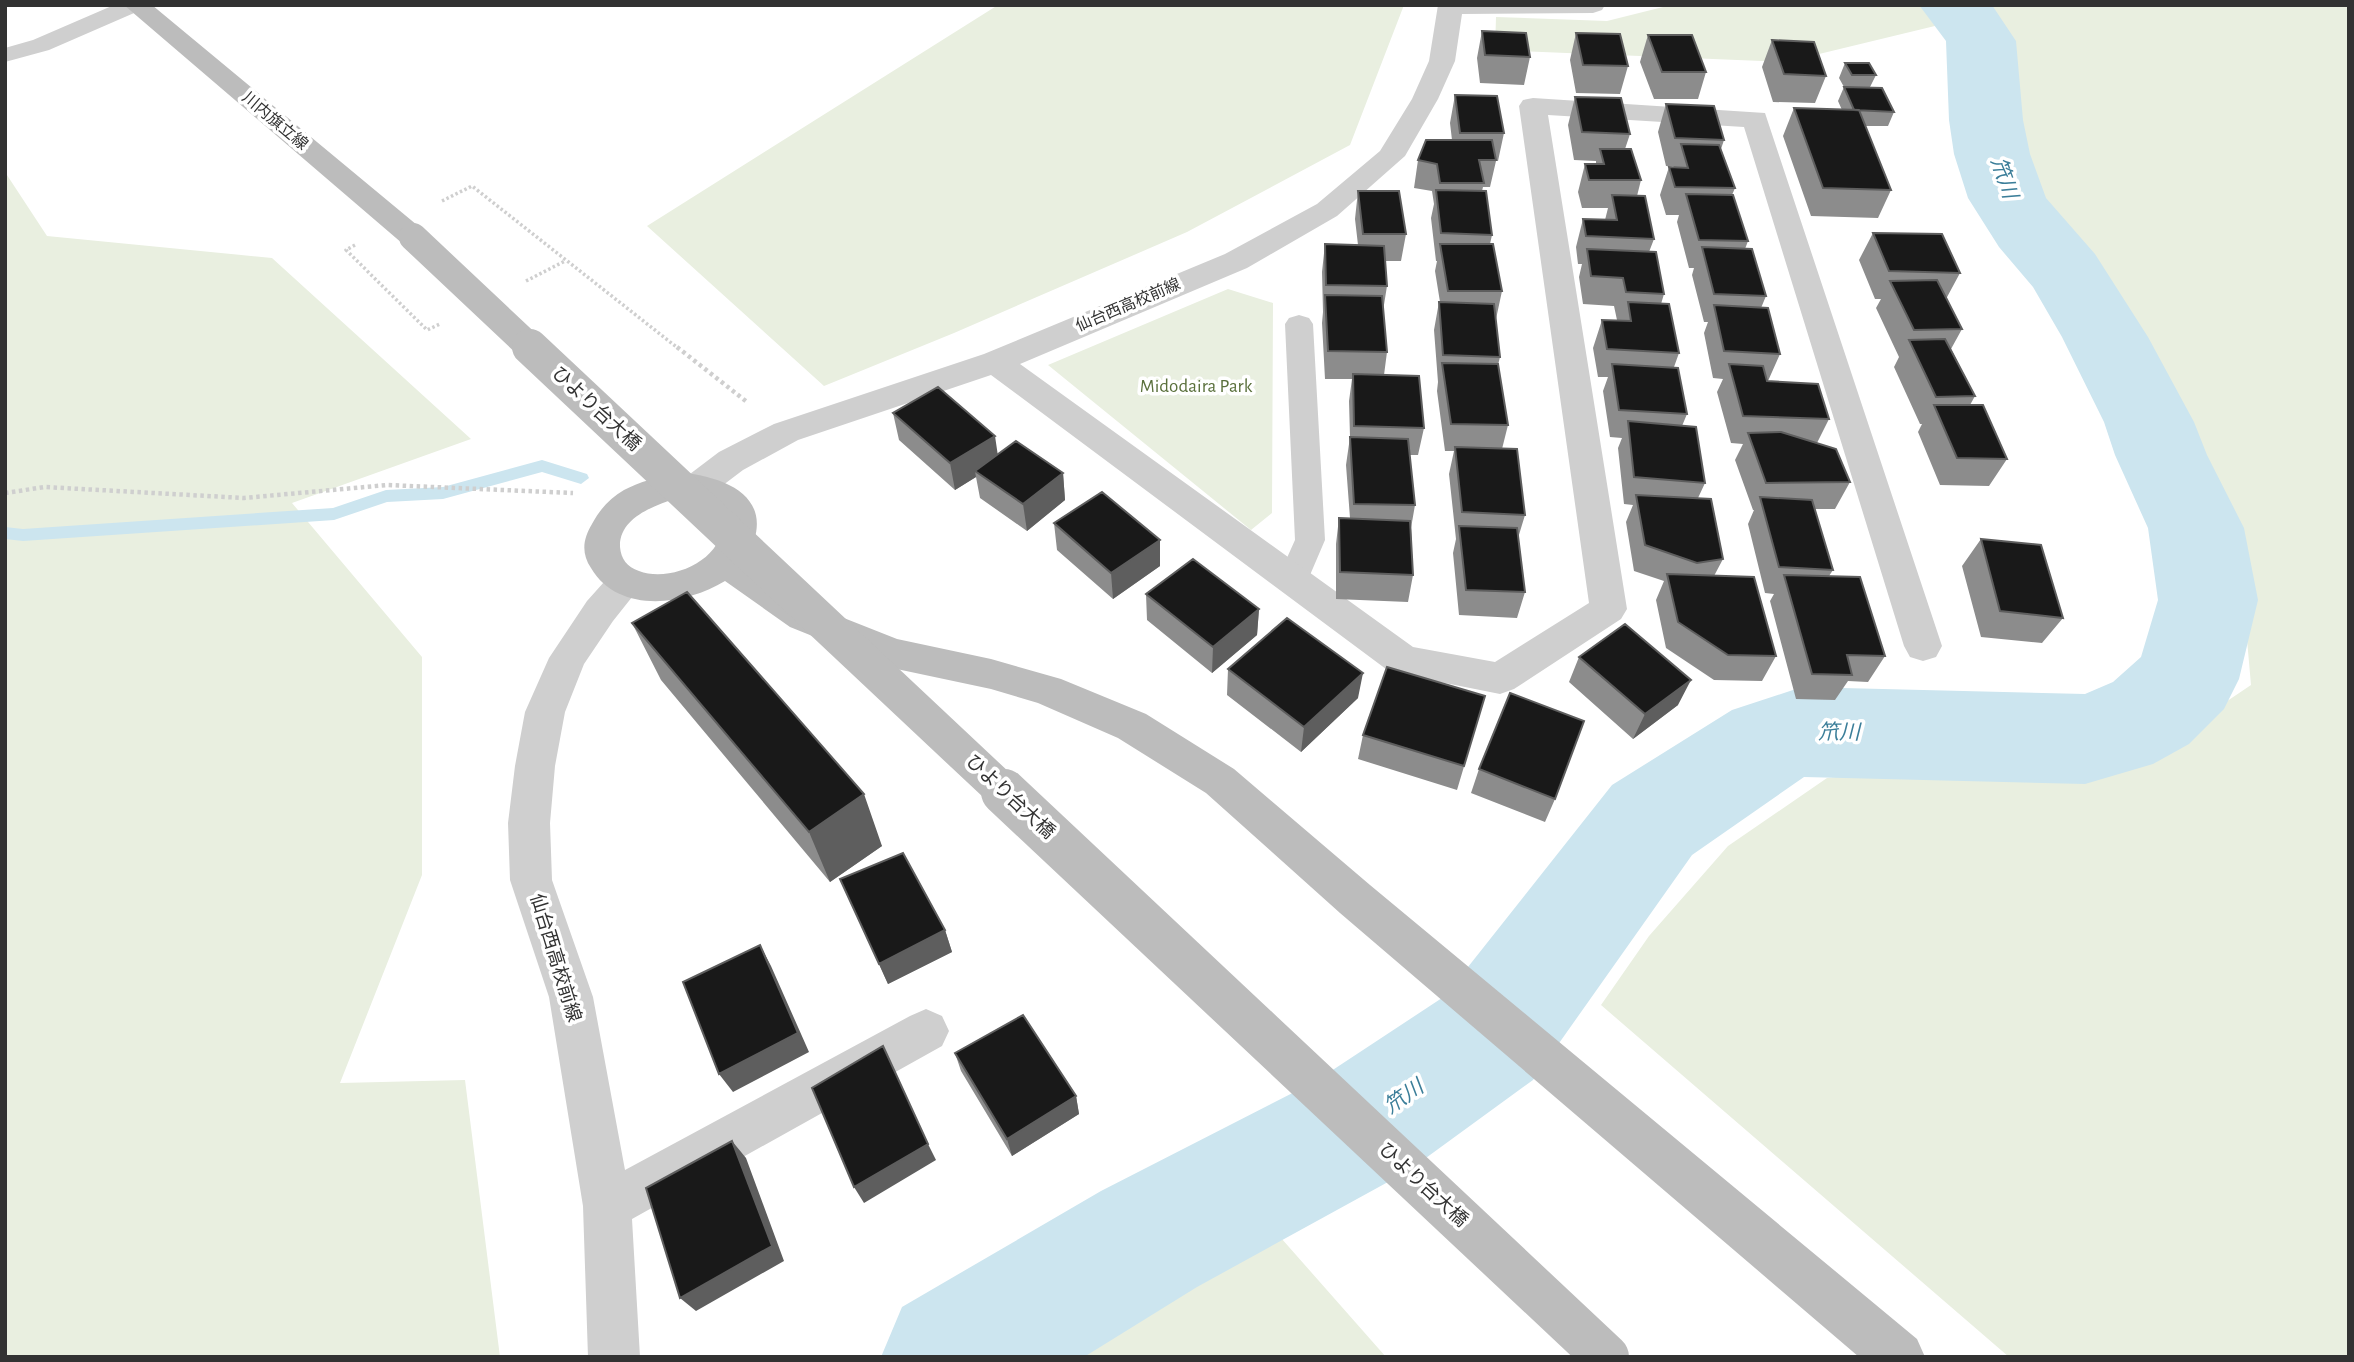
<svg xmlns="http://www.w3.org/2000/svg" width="2354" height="1362" viewBox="0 0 2354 1362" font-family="'Alegreya Sans','Noto Sans JP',sans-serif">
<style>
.green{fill:#e9efe0}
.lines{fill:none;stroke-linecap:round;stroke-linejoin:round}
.stream{fill:#cce5ef;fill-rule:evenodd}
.river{fill:#cce5ef;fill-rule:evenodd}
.path-far1{stroke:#cfcfcf;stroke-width:3.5;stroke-dasharray:2.5 2.5;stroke-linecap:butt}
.path{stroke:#cfcfcf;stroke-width:4.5;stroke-dasharray:3.5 3.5;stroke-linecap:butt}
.lane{fill:#cfcfcf;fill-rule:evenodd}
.street{fill:#cfcfcf;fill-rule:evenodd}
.secondary{fill:#bcbcbc;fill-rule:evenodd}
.secondary-bridge-far2{stroke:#bcbcbc;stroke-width:28}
.secondary-bridge-far1{stroke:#bcbcbc;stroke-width:36}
.secondary-bridge{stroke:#bcbcbc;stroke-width:46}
.wall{fill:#8c8c8c}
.shaded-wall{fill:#5e5e5e}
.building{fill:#191919;stroke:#5e5e5e;stroke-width:2}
.labels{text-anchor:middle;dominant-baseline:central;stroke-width:7;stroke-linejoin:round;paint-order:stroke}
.far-street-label{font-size:16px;fill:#323232;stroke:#fff}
.park-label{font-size:19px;fill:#5a703c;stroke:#fff}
.street-label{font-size:19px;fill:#323232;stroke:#fff}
.water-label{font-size:21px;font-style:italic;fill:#3b7e99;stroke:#fff}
</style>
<rect width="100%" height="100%" fill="#fff"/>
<path class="green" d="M998 5H1404L1350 145 1187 232 954 333 824 386 647 226Z
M1671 5H2349V1357H2009L1601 1005 1649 936 1728 846 1827 778 2002 759 2150 753 2251 685 2237 526 1939 25 1786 62 1495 50 1496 17 1607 21Z
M5 172 47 236 272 258 471 439 292 503 422 657V875L340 1083 465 1080 500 1357H5Z
M1228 289 1273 303 1272 513 1251 530 1048 365Z
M1259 1213 1386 1357H1047Z"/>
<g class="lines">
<path class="stream" d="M542 460 587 474 589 478 581 484 542 472 443 499 387 502 334 520 23 541 5 539V527L23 529 333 508 386 490 443 487Z"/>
<path class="river" d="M1919 5H1992L2016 41 2023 120 2030 154 2046 198 2095 254 2148 337 2194 422 2207 455 2244 528 2258 600 2239 679 2224 709 2189 744 2153 764 2085 784 1804 777 1692 855 1533 1080 1408 1171 1197 1287 1084 1357H881L902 1307 1101 1191 1316 1081 1445 996 1612 785 1732 710 1802 687 2085 694 2113 682 2141 657 2158 600 2148 528 2115 455 2104 422 2062 337 2033 287 1999 247 1968 198 1954 154 1949 120 1946 41Z"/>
<path class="path-far1" d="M442 201 472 186 679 349
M355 245 346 250 427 330 440 324
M526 281 565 261"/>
<path class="path" d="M677 347 747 402
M5 493 45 487 244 498 387 485 573 493"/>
<path class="lane" d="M114 5H144L141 10 49 50 5 62V48L33 40Z
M1299 315 1309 318 1313 324 1325 540 1304 589 1293 592 1282 589 1277 580 1295 540 1285 324 1289 318Z"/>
<path class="street" d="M1438 5H1605L1602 10 1593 13 1462 14 1455 61 1438 99 1405 156 1337 216 1247 268 1020 364 1413 647 1495 662 1589 603 1519 106 1523 100 1533 98 1765 113 1942 646 1936 657 1923 661 1910 657 1904 646 1744 127 1548 115 1627 609 1621 619 1514 689 1500 694 1390 672 991 375 798 440 743 470 710 495 698 499 686 495 681 486 686 477 719 452 774 424 984 354 1225 254 1317 204 1380 151 1412 99 1429 61Z
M626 568 639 572 644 582 613 621 584 664 565 712 555 766 550 823 552 880 593 997 625 1170 910 1016 926 1009 942 1016 949 1031 942 1046 632 1219 640 1357H588L583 1206 549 997 510 880 508 823 515 766 525 712 549 658 587 601 613 572Z"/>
<path class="secondary" d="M124 5H152L423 230 428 237 423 244 413 246 403 244Z
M675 472C728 476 780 498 746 559L816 607 897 639 991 659 1061 679 1146 714 1234 769 1370 885 1917 1339 1925 1357H1859L1340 913 1206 793 1118 738 1038 703 991 689 892 668 790 627 725 581C684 606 618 614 591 568 581 553 583 539 592 524 600 509 610 498 624 490 639 482 659 477 675 472ZM677 498 703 502 721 514C732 556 673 584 639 571 627 567 621 559 620 547 619 518 653 506 677 498Z"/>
<path class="secondary-bridge-far2" d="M413 237 532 349"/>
<path class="secondary-bridge-far1" d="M530 347 1006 794"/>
<path class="secondary-bridge" d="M1004 792 1606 1357"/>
</g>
<path class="wall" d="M1482 31 1530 57 1524 85 1480 83 1477 58Z
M1576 33 1628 66 1620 94 1576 93 1570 60Z
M1648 35 1706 72 1698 99H1654L1640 62Z
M1772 40 1826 76 1815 103 1773 102 1762 67Z
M1845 63 1876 75 1870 87 1894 112 1888 126H1865L1891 190 1878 218 1811 216 1783 136 1794 108 1842 110 1838 101 1844 87 1839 78Z
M1455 95 1504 133 1498 161H1496L1490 187H1483L1482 191 1492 235 1490 244 1502 291 1496 319 1500 357 1498 365 1508 425 1502 449 1525 515 1518 538 1525 592 1517 618 1459 615 1453 553 1456 539 1449 474 1454 451H1445L1437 391 1438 382 1434 330 1439 302H1440L1435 271 1437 261H1436L1431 218 1434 204 1432 191 1414 188 1418 160 1452 140 1450 123Z
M1575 97 1630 134 1625 149 1641 180 1637 196 1654 239 1649 252 1664 294 1661 304 1679 353 1674 367 1687 414 1682 426 1705 483 1698 498 1723 559 1714 576 1776 656 1762 681 1714 680 1666 648 1656 600 1664 581 1634 571 1626 522 1633 505 1624 504 1618 448 1622 438 1610 437 1603 391 1608 377H1598L1593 348 1602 320H1622H1617L1614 306 1583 304 1579 277 1582 264H1578L1576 247 1583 219 1605 220 1608 208H1582L1578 192 1585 164H1596V161L1574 160 1568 125Z
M1666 104 1724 140 1721 149 1735 188 1732 195 1748 241 1745 249 1766 296 1761 308 1780 354 1768 381 1829 419 1817 443 1850 482 1835 509H1815L1833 570 1829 576 1885 656 1868 682 1848 681 1835 700 1796 699 1770 601 1774 594 1765 593 1748 524 1754 510H1753L1735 460 1743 444 1731 443 1717 392 1723 379 1713 378 1704 333 1708 322H1704L1692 275 1694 268H1689L1677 222 1679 215H1666L1660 195 1669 167H1673L1674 166H1666L1658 132Z
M1358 191 1406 234 1401 261H1385L1387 286 1383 311 1387 352 1384 375 1424 428 1418 455H1410L1415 505 1411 528 1413 575 1408 602 1336 599V544L1339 518H1350L1346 465 1350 437 1349 401 1352 379H1325L1322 323 1323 312 1322 272 1325 244 1358 245 1355 219Z
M1873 233 1960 273 1946 299 1962 329 1951 349 1975 396 1970 405 2007 459 1989 486 1940 485 1918 432 1922 424H1920L1894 367 1899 357 1876 308 1881 299H1875L1859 260Z
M893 413 998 455 1063 473 1065 500 1027 531 980 498 976 477 955 490 899 440Z
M1054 523 1160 540V566L1113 599 1057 550Z
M1981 539 2063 618 2042 643 1981 637 1962 566Z
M1146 594 1259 609 1257 635 1212 673 1147 620Z
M632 623 882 846 830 882 661 680Z
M1579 657 1678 705 1633 739 1569 682Z
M1228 669 1358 698 1301 752 1227 695Z
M1485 696 1457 790 1358 759 1363 735Z
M1479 769 1555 799 1545 822 1471 793Z
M840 879 945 930 952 952 888 984Z
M955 1053 1076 1096 1079 1114 1012 1156 961 1071Z"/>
<path class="shaded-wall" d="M995 436 999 463 975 471 976 477 955 490 950 463Z
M1063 473 1065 500 1027 531 1023 504Z
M1160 540V566L1113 599 1111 573Z
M1259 609 1257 635 1212 673 1213 647Z
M1363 673 1358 698 1301 752 1304 727Z
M1691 680 1678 705 1633 739 1645 714Z
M864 794 882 846 830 882 809 832Z
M945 930 952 952 888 984 879 964Z
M760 945 771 966 809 1052 733 1092 719 1074Z
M1076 1096 1079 1114 1012 1156 1007 1139Z
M732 1141 746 1158 784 1261 696 1311 680 1298Z
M928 1144 936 1160 864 1203 854 1187Z"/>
<path class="building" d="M1482 31 1526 33 1530 57 1485 55Z
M1576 33 1620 34 1628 66 1583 65Z
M1648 35H1692L1706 72H1662Z
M1772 40 1814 42 1826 76 1784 74Z
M1845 63H1869L1876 75H1852Z
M1844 87 1882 88 1894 112 1854 110Z
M1455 95 1497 96 1504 133H1460Z
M1575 97 1621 98 1630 134 1582 132Z
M1666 104 1714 106 1724 140 1675 138Z
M1794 108 1859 110 1891 190 1823 188Z
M1426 140H1492L1496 160H1479L1484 183H1440L1437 164 1418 160Z
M1681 144 1719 145 1735 188 1675 187 1669 167 1688 168Z
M1600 149H1631L1641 180H1589L1585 164H1604Z
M1436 190 1486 191 1492 235 1441 233Z
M1358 191H1399L1406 234H1363Z
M1686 194 1733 195 1748 241 1699 240Z
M1612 195 1645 196 1654 239 1586 236 1583 219 1617 220Z
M1873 233 1942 234 1960 273 1889 271Z
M1325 244 1384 246 1387 286 1326 285Z
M1440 244H1493L1502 291H1448Z
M1702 247 1752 249 1766 296 1714 294Z
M1587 249 1656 252 1664 294 1626 292 1623 278 1591 276Z
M1937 280 1962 329 1914 330 1890 281Z
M1325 295 1382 296 1387 352 1328 351Z
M1439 302 1494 304 1500 357 1443 355Z
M1628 302 1669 304 1679 353 1607 349 1602 320 1631 321Z
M1714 305 1768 308 1780 354 1724 351Z
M1945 339 1975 396 1936 397 1909 340Z
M1442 363 1498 364 1508 425 1451 424Z
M1612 364 1678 368 1687 414 1619 410Z
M1729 364 1763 366 1767 381 1818 384 1829 419 1743 416Z
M1353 374 1419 376 1424 428 1354 426Z
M938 387 995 436 950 463 893 413Z
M1934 405H1983L2007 459 1957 458Z
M1628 421 1696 427 1705 483 1634 477Z
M1781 432 1836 449 1850 482 1766 483 1748 433Z
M1350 437 1408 439 1415 505 1354 504Z
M1016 441 1063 473 1023 504 975 471Z
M1455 447 1517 449 1525 515 1462 512Z
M1102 492 1160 540 1111 573 1054 523Z
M1636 495 1711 499 1723 559 1697 563 1645 545Z
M1760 497 1812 500 1833 570 1779 567Z
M1339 518 1410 521 1413 575 1340 572Z
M1459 526 1517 528 1525 592 1466 590Z
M1981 539 2041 545 2063 618 2000 611Z
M1193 559 1259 609 1213 647 1146 594Z
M1667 574 1754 577 1776 656 1728 655 1678 622Z
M1784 575 1860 577 1885 656 1847 655 1852 675 1812 674Z
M687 592 864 794 809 832 632 623Z
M1287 618 1363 673 1304 727 1228 669Z
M1625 624 1691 680 1645 714 1579 657Z
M1387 667 1485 696 1464 766 1363 735Z
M1510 693 1584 721 1555 799 1479 769Z
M903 853 945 930 879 964 840 879Z
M760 945 798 1033 719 1074 683 982Z
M1023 1015 1076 1096 1007 1139 955 1053Z
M883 1046 928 1144 854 1187 812 1088Z
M732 1141 772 1246 680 1298 646 1188Z"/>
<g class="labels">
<g class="far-street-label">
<text transform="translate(275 121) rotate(40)">川内旗立線</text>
<text transform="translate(1128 305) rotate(-23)">仙台西高校前線</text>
</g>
<g class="park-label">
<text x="1196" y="386">Midodaira Park</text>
</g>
<g class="street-label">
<text transform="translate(596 409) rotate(43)">ひより台大橋</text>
<text transform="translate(1010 797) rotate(43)">ひより台大橋</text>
<text transform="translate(555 958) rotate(73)">仙台西高校前線</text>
<text transform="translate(1423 1185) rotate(43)">ひより台大橋</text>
</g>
<g class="water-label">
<text transform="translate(2004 178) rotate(71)">笊川</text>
<text x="1839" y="732">笊川</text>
<text transform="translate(1404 1097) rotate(-35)">笊川</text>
</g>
</g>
<rect width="2354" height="1362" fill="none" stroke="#323232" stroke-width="14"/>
</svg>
